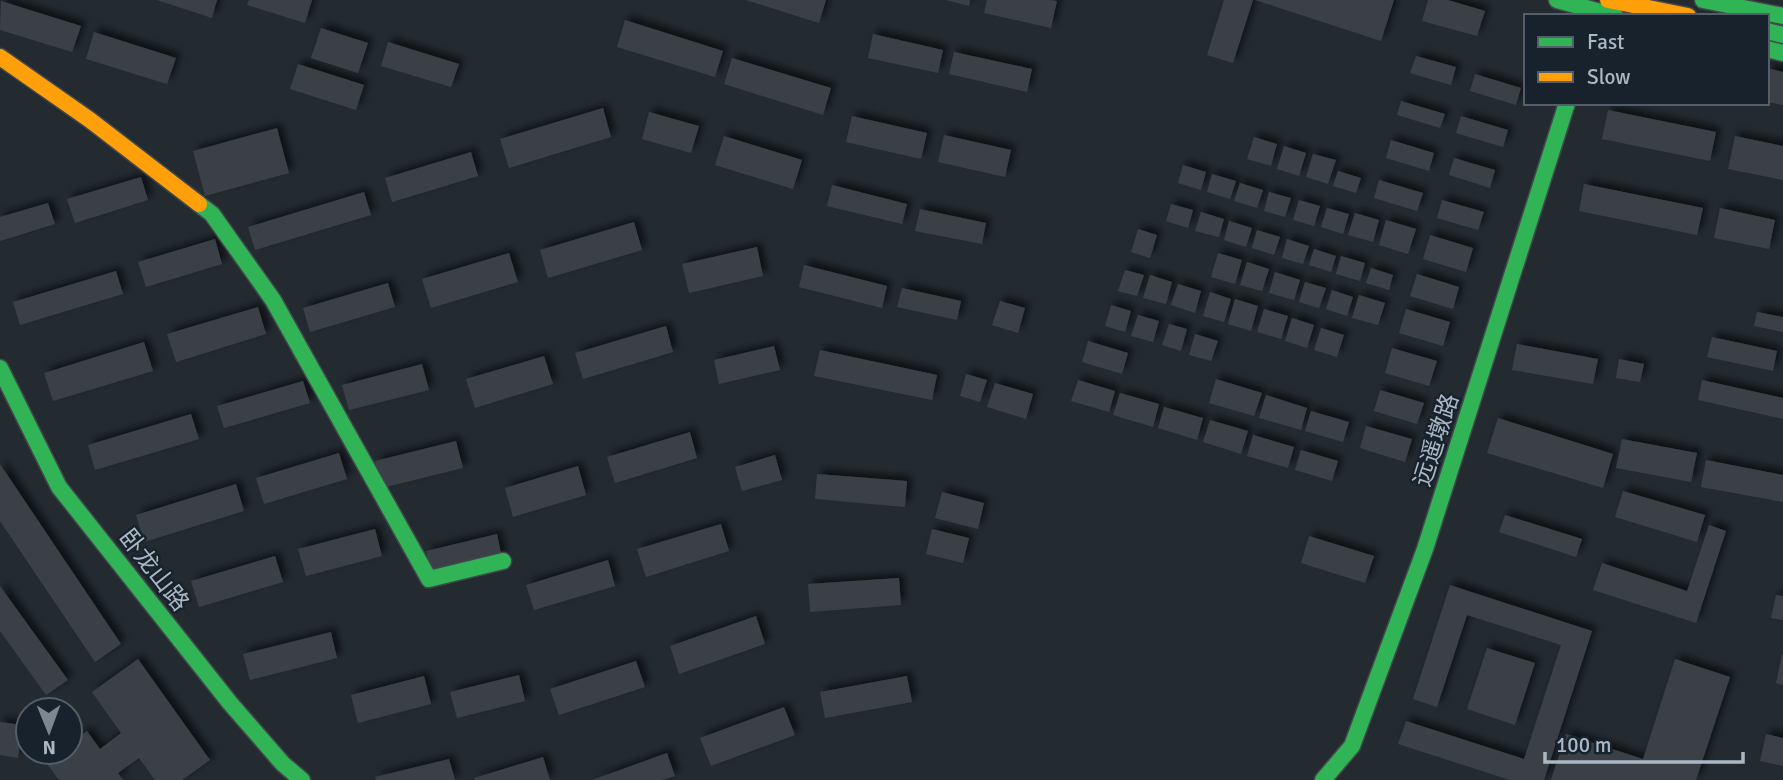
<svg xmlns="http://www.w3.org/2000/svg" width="1783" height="780" viewBox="0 0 1783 780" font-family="Signika,'Noto Sans SC',sans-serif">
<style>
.building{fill:#3a4146;filter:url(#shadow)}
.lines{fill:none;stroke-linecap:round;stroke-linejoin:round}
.fast-casing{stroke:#41474c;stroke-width:19}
.slow-casing{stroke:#41474c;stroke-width:19}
.fast{stroke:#30b455;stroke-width:16}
.slow{stroke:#ff9f0a;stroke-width:16}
.labels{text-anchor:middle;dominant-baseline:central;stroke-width:5;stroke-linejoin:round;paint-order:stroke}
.street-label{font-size:24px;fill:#aab8c5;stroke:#17222c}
</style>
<defs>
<filter id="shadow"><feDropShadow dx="5" dy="-5" stdDeviation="3.5" flood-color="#0009"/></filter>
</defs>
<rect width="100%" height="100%" fill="#232b31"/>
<path class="building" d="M157 0H217L212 18Z
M249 0H312L305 23 247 5Z
M746 0H826L819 23Z
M946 0H970L969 6Z
M987 0H1050L1057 1 1051 28 984 13Z
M1224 0H1253L1233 63 1207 55Z
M1255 0H1394L1381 41Z
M1428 0H1448L1485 11 1477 36 1422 21Z
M1 1 81 26 72 52 0 30Z
M625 20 723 51 715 77 617 47Z
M321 28 368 43 358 73 311 58Z
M94 32 176 58 167 84 86 59Z
M873 34 943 50 938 73 868 58Z
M388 42 459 64 451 87 381 66Z
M954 52 1032 69 1027 92 949 74Z
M1416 56 1456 67 1451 85 1410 73Z
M732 58 831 88 823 115 724 84Z
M298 64 364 85 356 110 290 89Z
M1767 68 1783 72V105L1767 102Z
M1475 74 1521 88 1516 105 1470 91Z
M1401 101 1445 114 1440 128 1397 115Z
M603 108 611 137 509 168 500 139Z
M1608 110 1716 132 1710 161 1602 139Z
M649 112 699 126 691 153 642 139Z
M852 116 927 133 921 159 846 142Z
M1461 116 1508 130 1503 147 1456 133Z
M277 128 289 173 205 196 193 151Z
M944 135 1011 150 1005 177 938 162Z
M724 136 802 160 793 189 715 165Z
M1735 136 1783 146V180L1728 169Z
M1254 137 1277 144 1271 166 1247 159Z
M1391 140 1434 153 1429 171 1386 158Z
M1284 146 1306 153 1299 176 1277 169Z
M471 152 478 176 392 202 385 178Z
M1313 154 1336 160 1328 184 1306 177Z
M1454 158 1495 170 1490 188 1449 175Z
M1183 165 1206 172 1201 190 1178 183Z
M1338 171 1361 178 1356 193 1333 186Z
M1212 174 1236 181 1230 199 1207 192Z
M141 177 148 200 75 223 67 199Z
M1379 180 1423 193 1417 211 1374 198Z
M1240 183 1263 190 1257 208 1234 201Z
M1584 184 1703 208 1697 235 1579 211Z
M832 185 907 204 902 224 827 206Z
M364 192 371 215 255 250 248 227Z
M1269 192 1291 198 1285 217 1264 211Z
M1299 200 1320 206 1314 226 1293 220Z
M1442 200 1484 212 1478 230 1437 218Z
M48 203 55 224 0 241V217Z
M1171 204 1193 210 1188 228 1166 221Z
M1327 208 1349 214 1343 234 1321 227Z
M1720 208 1775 220 1769 249 1714 238Z
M920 209 986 223 982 244 915 231Z
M1201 212 1224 219 1219 237 1195 231Z
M1355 213 1379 220 1373 242 1348 235Z
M1386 220 1416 229 1408 254 1379 245Z
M1229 221 1252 228 1246 247 1224 240Z
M634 222 642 250 548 278 540 250Z
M1138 229 1157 235 1150 258 1131 252Z
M1257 230 1280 237 1274 255 1252 248Z
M1430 235 1473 248 1466 272 1423 259Z
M215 239 222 264 146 287 138 262Z
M1287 239 1309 246 1303 264 1282 258Z
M757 247 763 276 689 293 682 264Z
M1314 249 1336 256 1331 272 1309 265Z
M509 253 518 282 431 308 422 279Z
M1218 253 1242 260 1235 284 1211 277Z
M1341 256 1365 263 1360 281 1336 274Z
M1247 262 1269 269 1262 291 1240 285Z
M804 265 887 286 882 308 799 287Z
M1371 268 1393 275 1389 290 1366 283Z
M1125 270 1144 275 1137 296 1118 291Z
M116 271 123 294 20 325 13 302Z
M1275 272 1300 280 1294 300 1269 293Z
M1417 274 1459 287 1453 309 1410 296Z
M1150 275 1172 282 1166 304 1143 298Z
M1305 282 1326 288 1319 308 1299 302Z
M388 283 395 307 310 332 303 308Z
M1178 284 1201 291 1195 313 1171 305Z
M902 288 961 301 957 320 897 307Z
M1332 290 1353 297 1347 316 1326 309Z
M1210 292 1231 299 1224 322 1203 316Z
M1359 295 1385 303 1378 325 1352 318Z
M1235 299 1258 306 1251 331 1228 324Z
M1000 301 1025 308 1018 333 992 325Z
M1111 305 1131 311 1125 332 1105 326Z
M258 307 266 334 176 362 167 334Z
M1264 309 1288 316 1281 339 1257 332Z
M1406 309 1450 322 1443 346 1399 333Z
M1757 312 1783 317V332L1754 326Z
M1138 315 1159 321 1153 342 1131 336Z
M1292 318 1314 325 1307 348 1285 341Z
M1169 324 1187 329 1181 351 1162 345Z
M666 326 673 352 583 379 575 353Z
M1321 328 1344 335 1337 357 1314 350Z
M1195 334 1218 341 1211 361 1189 355Z
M1712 337 1777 351 1773 371 1707 357Z
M1088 341 1128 353 1122 374 1082 362Z
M144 342 153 371 53 401 44 373Z
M1517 344 1598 359 1593 384 1512 370Z
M774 346 780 370 719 384 714 360Z
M1392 348 1437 361 1429 386 1385 373Z
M820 350 937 375 932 400 814 376Z
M544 356 553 384 475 408 466 379Z
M1619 359 1644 364 1640 382 1616 378Z
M422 364 429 390 349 410 342 385Z
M966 374 987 380 980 402 960 396Z
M1216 379 1262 393 1254 416 1209 403Z
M1078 380 1115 391 1109 412 1071 401Z
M1702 380 1783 398V419L1698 400Z
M303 381 310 403 224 428 217 406Z
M995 383 1033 394 1026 419 987 407Z
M1380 390 1424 403 1417 424 1374 411Z
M1120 393 1159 404 1153 427 1113 415Z
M1266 395 1307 408 1301 430 1259 418Z
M1164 407 1203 418 1197 440 1158 428Z
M1311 411 1349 422 1343 442 1305 431Z
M191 414 199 439 95 470 88 445Z
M1498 418 1613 454 1603 488 1487 453Z
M1210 420 1248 431 1241 454 1203 442Z
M1366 426 1412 439 1405 462 1360 448Z
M690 432 697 458 615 483 607 457Z
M1253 435 1294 447 1288 468 1247 456Z
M1622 439 1697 453 1691 482 1616 468Z
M456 441 463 468 382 488 375 461Z
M1301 450 1338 461 1332 481 1295 470Z
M339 453 347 479 264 504 256 478Z
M775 455 782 480 742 491 735 467Z
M1706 460 1783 475V502L1701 487Z
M0 464 121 644 95 662 0 521Z
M578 466 586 495 513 517 505 488Z
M817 474 907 481 905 507 815 499Z
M236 484 244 511 144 542 136 515Z
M1623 491 1705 515 1697 542 1615 517Z
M942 492 984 503 978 529 935 518Z
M1505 515 1582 539 1576 557 1499 532Z
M721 524 729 551 646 577 637 549Z
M1709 525 1726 531 1696 623 1593 590 1602 563 1687 591Z
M375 529 382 556 306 576 298 549Z
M932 529 969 538 963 563 926 554Z
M497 534 502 558 432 575 426 551Z
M1309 536 1374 556 1365 583 1301 563Z
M275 556 283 582 199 607 191 581Z
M608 560 615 586 534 610 526 585Z
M899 578 901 605 810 612 808 584Z
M1450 585 1592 631 1544 780H1510L1398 744 1406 721 1524 759 1561 645 1467 615 1437 707 1413 699Z
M0 586 68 680 46 695 0 631Z
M1776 595 1783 596V620L1771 618Z
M756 616 765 644 679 674 670 646Z
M331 632 337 658 250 680 243 654Z
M1487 648 1535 663 1515 725 1467 709Z
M1782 654H1783V685L1776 683Z
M138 659 210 760 182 780H155L139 758 118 773 123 780H59L45 761 57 752H70V743L87 731 100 749 121 733 92 692Z
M1675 659 1730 677 1696 780H1551L1566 734 1643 759Z
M636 661 645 687 559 715 550 689Z
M519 675 525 701 457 718 450 692Z
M424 676 431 704 358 723 351 695Z
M907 676 912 702 825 718 820 692Z
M784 707 795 735 711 766 700 738Z
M0 722 23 725 18 758 0 755Z
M1766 734 1783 738V766L1760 761Z
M667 753 675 776 662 780H592Z
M543 757 550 780H475L474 778Z
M449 759 455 780H376L375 777Z"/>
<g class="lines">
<g class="fast-casing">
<path id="fast" d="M1557 0 1615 16
M1703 0 1783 16
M1767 31 1783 35
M1767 49 1783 53
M199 204 212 214 273 300 429 579 503 561
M0 368 59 487 230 703 283 764 302 780
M1323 780 1352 746 1425 549 1567 103"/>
</g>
<g class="slow-casing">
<path id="slow" d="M1608 0 1688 16
M0 57 90 120 199 204"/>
</g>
<use href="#fast" class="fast"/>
<use href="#slow" class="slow"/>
</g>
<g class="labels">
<g class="street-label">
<text transform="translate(1436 440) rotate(-72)">远遥墩路</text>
<text transform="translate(154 570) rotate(52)">卧龙山路</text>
</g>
</g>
<rect x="1524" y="14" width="245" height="91" fill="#17222c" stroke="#525e69" stroke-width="2"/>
<rect x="1538" y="37" width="35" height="10" fill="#30b455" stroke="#525e69" stroke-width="2"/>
<text x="1587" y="49" font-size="21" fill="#aab8c5">Fast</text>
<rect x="1538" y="72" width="35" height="10" fill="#ff9f0a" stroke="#525e69" stroke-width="2"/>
<text x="1587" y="84" font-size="21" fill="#aab8c5">Slow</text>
<g transform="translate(49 731) rotate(179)"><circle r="33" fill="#17222c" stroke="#525e69" stroke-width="2"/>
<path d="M0-5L12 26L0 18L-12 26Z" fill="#7b8791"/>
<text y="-10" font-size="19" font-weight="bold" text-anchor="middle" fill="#aab8c5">N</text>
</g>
<path d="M1545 752v10h198v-10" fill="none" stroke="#aab8c5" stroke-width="3.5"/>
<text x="1556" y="752" font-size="21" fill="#aab8c5" stroke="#17222c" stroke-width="5" paint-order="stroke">100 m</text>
</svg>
